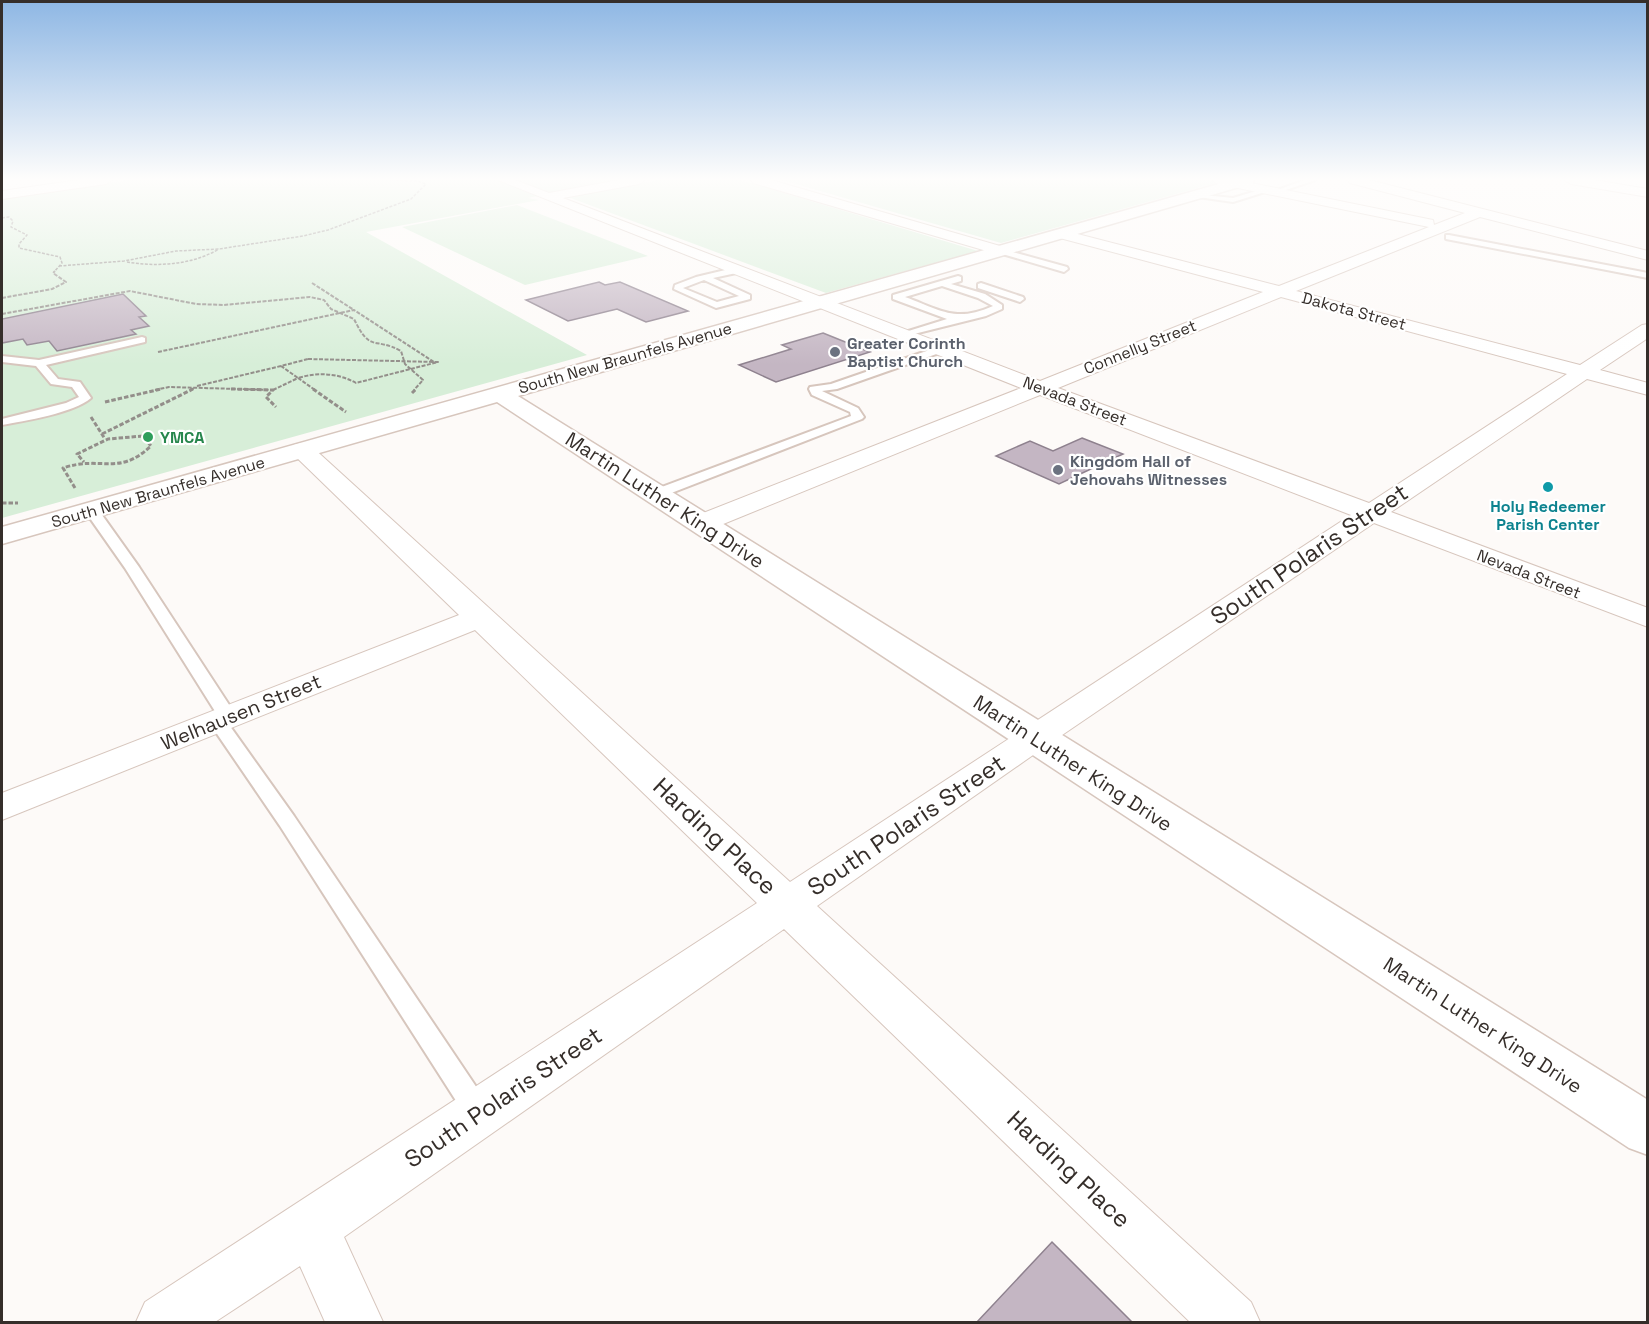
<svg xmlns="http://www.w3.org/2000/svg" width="1649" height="1324" viewBox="0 0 1649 1324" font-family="'Space Grotesk',sans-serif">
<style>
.green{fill:#d7eed8}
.building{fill:#c4b6c3;stroke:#8e818e;stroke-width:1.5}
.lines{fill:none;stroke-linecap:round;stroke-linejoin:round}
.lane-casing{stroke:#d7c6bd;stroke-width:4}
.street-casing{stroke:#d7c6bd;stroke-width:2}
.secondary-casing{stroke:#d7c6bd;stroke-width:3}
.path-far2{stroke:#938e8a;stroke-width:1.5;stroke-dasharray:3 1.5;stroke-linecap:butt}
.path-far1{stroke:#938e8a;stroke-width:2;stroke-dasharray:4 1.5;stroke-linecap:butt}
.path{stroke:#938e8a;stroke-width:3;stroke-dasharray:4.5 2;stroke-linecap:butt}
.lane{fill:#fff;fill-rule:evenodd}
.street{fill:#fff;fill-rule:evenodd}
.secondary{fill:#fff;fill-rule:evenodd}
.worship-dot{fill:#6b7280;stroke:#fff;stroke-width:2}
.leisure-dot{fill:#2e9e5b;stroke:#fff;stroke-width:2}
.culture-dot{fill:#0f9aa8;stroke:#fff;stroke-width:2}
.labels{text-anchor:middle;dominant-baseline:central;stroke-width:4.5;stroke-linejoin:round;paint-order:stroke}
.far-street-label{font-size:16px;fill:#352e2a;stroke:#fff}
.far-worship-label{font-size:16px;font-weight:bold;fill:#5b616d;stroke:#fff;text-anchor:start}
.far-leisure-label{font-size:16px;font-weight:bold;fill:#27864d;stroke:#fff;text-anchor:start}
.far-culture-label{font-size:16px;font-weight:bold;fill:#0d838f;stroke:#fff}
.street-label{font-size:20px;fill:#352e2a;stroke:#fff}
.near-street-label{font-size:24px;fill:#352e2a;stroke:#fff}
</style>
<rect width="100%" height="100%" fill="#fdfaf8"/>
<path class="green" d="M128 180H620L528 198 539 200 366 232 587 355 2 518V198Z
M658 180H740L978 251 826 293 568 197Z
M782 180H1208L1219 182 1001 243Z
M517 205 648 256 525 285 402 227Z"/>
<path class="building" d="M599 282 605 285 620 282 688 311 646 322 617 309 568 321 526 300Z
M123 294 146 316 139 317 149 326 131 330 136 334 57 351 49 341 27 345 23 339 2 343V319Z
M823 333 870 352 776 382 739 365 791 349 782 345Z
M1082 438 1123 454 1059 484 996 456 1030 441 1053 451Z
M1052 1242 1133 1323H976Z"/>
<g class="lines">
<g class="lane-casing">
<path id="lane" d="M1305 180H1315L1277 193 1272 192Z
M1266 188 1268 191 1233 202 1191 196 1194 194 1233 198Z
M1449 235 1648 273V278L1446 239V235Z
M1002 249 1067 267 1068 269 1064 272 999 253 998 251Z
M738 267 742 270 741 272 713 278 750 295V299L716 308 674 289 675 285 696 277ZM704 280 739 296 717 302 683 288Z
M958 276 961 277V281L951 284 985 294 1002 305V309L986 316 902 337V333L947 319 893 299V295ZM942 286 978 298 993 306C955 323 941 310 905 297Z
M981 283 1023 297 1024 299 1020 302 978 288V284Z
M142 337 145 338V342L46 365 58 379 80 382 91 398C74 413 24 421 2 425V419L66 403 79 397 72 387 51 384 36 366 2 362V356L39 360Z
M941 346 946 349 945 351 837 389 822 391 858 408 864 417 862 419 661 497H651L649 494 651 491 851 416 850 412 812 395 809 389 810 387 831 384Z
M92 507 97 508 139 567 237 717 234 721 227 722 294 816 487 1103 491 1112 487 1121 478 1124 469 1121 280 826 211 725 208 721 211 717 218 716 125 568 85 511Z"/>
</g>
<g class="street-casing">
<path id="street" d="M79 180H112L106 184 2 199V191Z
M498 180H515L549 193 619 180H645L639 184 563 198 1040 381 1263 292 1056 237 1054 234 1056 231H1066L1279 286 1429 227 1218 184 1212 180H1237L1428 219 1433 220 1434 225 1465 213 1350 183 1348 180H1369L1648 251V260L1480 217 1296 291 1580 365 1642 325 1648 324V338L1600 370 1648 383V395L1587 379 1391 512 1648 608V627L1374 523 1046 746 817 906 1251 1302 1260 1322H1190L784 929 344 1237 383 1322H325L300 1266 215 1322H136L145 1302 757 903 475 630 2 820V793L459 615 294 455 290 450 294 445 302 443 310 445 790 882 1351 515 1040 395 711 529 702 531 693 529 689 523 693 517 1021 388ZM1281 297 1567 374 1369 503 1058 388Z
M751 180H771L1007 248 1010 251 1007 254H997L753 183Z
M1565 180H1594L1648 189V197L1571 184Z"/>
</g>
<g class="secondary-casing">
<path id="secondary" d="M1233 180H1254L1253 183 518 396 1648 1100V1155L1629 1148 497 402 2 544V527Z"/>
</g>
<path class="path-far2" d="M2 218 9 217 13 221 11 227 27 235 19 244V248L60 257 62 263 54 272
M127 262C157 267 192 265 219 249
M59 266 124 261 176 251 219 249 303 236 328 230 411 199 426 184 417 181 391 180"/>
<path class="path-far1" d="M312 283 354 310
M2 298 52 289 66 282 53 273 55 271
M2 314 130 291 196 304 224 305 310 297 324 300 331 309 354 319C371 354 374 336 401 351L405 364 423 380 414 390
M158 352 354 310 434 362
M308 359 438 362 356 383C338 373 318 372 298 378L281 366Z
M298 378 315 390
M197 386 281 366
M155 390 169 387 273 390
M190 390 195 388
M273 390 298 378"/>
<path class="path" d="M231 389 273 390 266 397 276 407
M313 389 346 412
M412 393 416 389
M105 402 161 389
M91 417 105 439
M102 434 193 389
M75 488 63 468C101 455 118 477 151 446L143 436 108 439 77 454 84 462
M2 503H18"/>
<use href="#lane" class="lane"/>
<use href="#street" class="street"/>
<use href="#secondary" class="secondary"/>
</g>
<linearGradient id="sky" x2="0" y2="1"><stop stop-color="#8eb7e4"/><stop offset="0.49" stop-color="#fefdfc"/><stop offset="1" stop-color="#fefdfc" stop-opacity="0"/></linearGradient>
<rect width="1649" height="365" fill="url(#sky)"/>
<g class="worship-dot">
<circle cx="835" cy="352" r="6"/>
<circle cx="1058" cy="470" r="6"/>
</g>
<circle class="leisure-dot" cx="148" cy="437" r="6"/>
<circle class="culture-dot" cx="1548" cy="487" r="6"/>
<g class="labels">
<g class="far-street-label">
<text transform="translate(1354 311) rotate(15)">Dakota Street</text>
<text transform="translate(1140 347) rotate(-22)">Connelly Street</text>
<text transform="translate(625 358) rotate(-16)">South New Braunfels Avenue</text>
<text transform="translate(1075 401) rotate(21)">Nevada Street</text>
<text transform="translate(158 492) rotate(-16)">South New Braunfels Avenue</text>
<text transform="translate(1529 574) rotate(21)">Nevada Street</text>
</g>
<g class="far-worship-label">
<text x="847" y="343">Greater Corinth<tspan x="847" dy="18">Baptist Church</tspan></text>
<text x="1070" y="461">Kingdom Hall of<tspan x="1070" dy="18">Jehovahs Witnesses</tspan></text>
</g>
<g class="far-leisure-label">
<text x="160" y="437">YMCA</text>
</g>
<g class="far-culture-label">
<text x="1548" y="506">Holy Redeemer<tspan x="1548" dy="18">Parish Center</tspan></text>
</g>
<g class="street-label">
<text transform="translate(665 500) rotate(33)">Martin Luther King Drive</text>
<text transform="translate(241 712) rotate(-22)">Welhausen Street</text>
<text transform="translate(1073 763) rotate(33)">Martin Luther King Drive</text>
<text transform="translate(1483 1025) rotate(33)">Martin Luther King Drive</text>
</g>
<g class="near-street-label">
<text transform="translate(1309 554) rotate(-34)">South Polaris Street</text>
<text transform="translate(906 825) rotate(-34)">South Polaris Street</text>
<text transform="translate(715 836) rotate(43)">Harding Place</text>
<text transform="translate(503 1097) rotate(-34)">South Polaris Street</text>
<text transform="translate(1069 1169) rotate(43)">Harding Place</text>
</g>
</g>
<rect width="1649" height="1324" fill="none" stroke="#352e2a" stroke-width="6"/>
</svg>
